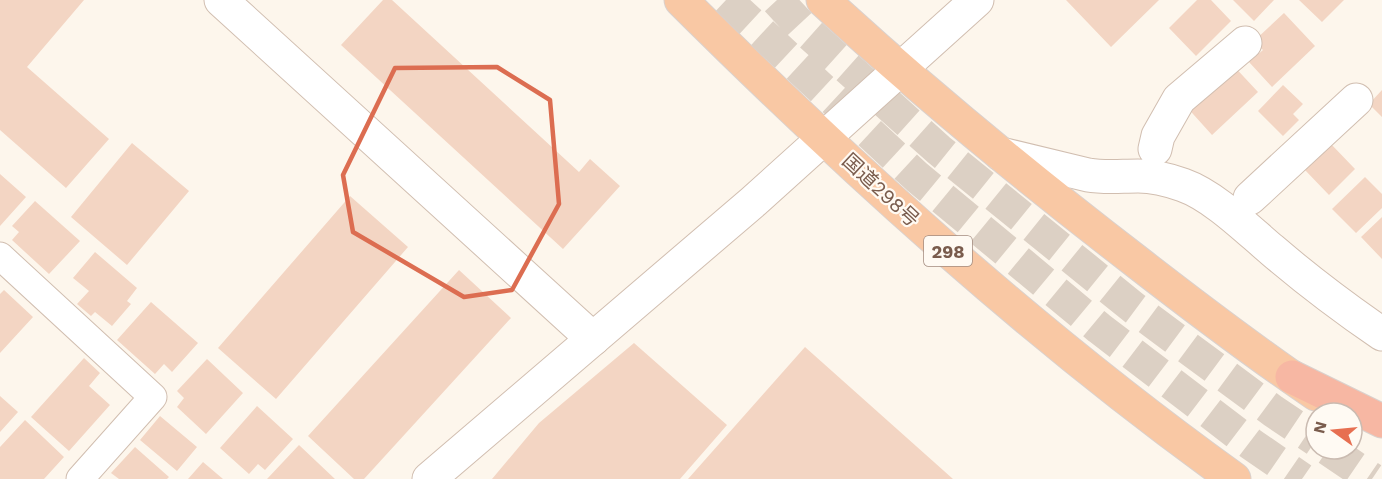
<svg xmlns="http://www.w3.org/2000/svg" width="1382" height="479" viewBox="0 0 1382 479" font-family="'Work Sans','Noto Sans JP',sans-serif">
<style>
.building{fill:#f3d5c3}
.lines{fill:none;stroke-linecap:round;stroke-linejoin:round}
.motorway-tunnel{stroke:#dcd0c4;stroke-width:33;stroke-dasharray:33 16;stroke-linecap:butt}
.service-casing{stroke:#d1beb0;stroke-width:29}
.minor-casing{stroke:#d1beb0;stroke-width:35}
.tertiary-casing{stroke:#d1beb0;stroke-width:35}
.trunk-casing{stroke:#dad1cd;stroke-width:35}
.motorway-casing{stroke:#dad1cd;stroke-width:35}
.service{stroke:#fff;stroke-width:27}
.minor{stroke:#fff;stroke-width:33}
.tertiary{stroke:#fff;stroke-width:33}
.trunk{stroke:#f9c8a4;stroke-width:33}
.motorway{stroke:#f7b7a3;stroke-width:33}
.marked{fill:none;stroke:#dc6d51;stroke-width:4.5;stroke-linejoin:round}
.labels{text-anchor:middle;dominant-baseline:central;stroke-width:4.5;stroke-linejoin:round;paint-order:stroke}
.shield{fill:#fffaf3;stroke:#a28b7f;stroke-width:1.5}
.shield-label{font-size:18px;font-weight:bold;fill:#7a5c4d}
.street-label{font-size:20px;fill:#7a5c4d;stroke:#fffaf3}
</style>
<rect width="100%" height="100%" fill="#fdf6ec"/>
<path class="building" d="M0 0H84L27 67 109 139 66 188 0 130Z
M383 0H392L579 172 590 159 620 186 563 249 341 45Z
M1066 0H1159L1111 47Z
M1197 0H1211L1231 21 1196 56 1169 28Z
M1233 0H1274L1254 21Z
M1299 0H1344L1322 22Z
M1284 13 1315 46 1272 87 1249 62 1263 50 1254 41Z
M1230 62 1258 92 1212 135 1184 104Z
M1283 85 1303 104 1293 114 1299 120 1283 136 1258 111Z
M1382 90V117L1369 104Z
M132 143 189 191 127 265 71 217Z
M1330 143 1355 169 1329 195 1304 169Z
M0 174 26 197 0 226Z
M1365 177 1382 194V208L1356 233 1332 209Z
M350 196 408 247 276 399 218 348Z
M35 201 80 241 49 274 12 240 19 232 12 226Z
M1382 217V259L1361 237Z
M95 252 137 288 127 301 131 304 112 326 95 312 91 316 77 304 89 291 73 278Z
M459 270 511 318 364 479H354L308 436Z
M4 290 33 317 0 353V294Z
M151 302 198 343 172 372 164 364 155 374 117 340Z
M634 343 727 425 680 479H492L539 423Z
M805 347 953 479H688Z
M84 358 100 373 89 386 110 405 69 451 31 417Z
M207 359 243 393 206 434 177 407 184 398 177 391Z
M0 396 18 412 0 432Z
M257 406 293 439 265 470 258 464 249 474 220 448Z
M160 416 197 447 177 471 140 440Z
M25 420 64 457 44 479H0V447Z
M299 445 335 479H267Z
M135 447 169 477 167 479H119L111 473Z
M203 462 223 479H188Z"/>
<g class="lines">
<path class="motorway-tunnel" d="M726 0 917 177 1099 328 1251 444 1302 479
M777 0 802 27 939 150 1134 308 1273 411 1316 440
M1328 449 1372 479"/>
<g class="service-casing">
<path id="service" d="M0 256 153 397 80 479"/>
</g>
<g class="minor-casing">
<path id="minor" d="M221 0 593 339
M1155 149 1158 136 1179 99 1245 43
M1001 154 1088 175C1105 178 1121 176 1138 176 1153 176 1169 180 1183 185 1214 196 1247 229 1272 250 1307 280 1344 308 1382 334
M1250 198 1356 100"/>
</g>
<g class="tertiary-casing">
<path id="tertiary" d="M429 479 754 201 977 0"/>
</g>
<g class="trunk-casing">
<path id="trunk" d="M681 0C854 172 1035 336 1234 479
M823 0C923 92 1029 179 1137 262 1195 307 1254 352 1316 394"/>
</g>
<g class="motorway-casing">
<path id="motorway" d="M1292 377 1382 421"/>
</g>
<use href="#service" class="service"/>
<use href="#minor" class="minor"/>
<use href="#tertiary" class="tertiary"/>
<use href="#trunk" class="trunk"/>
<use href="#motorway" class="motorway"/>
</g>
<path class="marked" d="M497 67 550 100 559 204 512 290 464 297 353 232 343 175 395 68Z"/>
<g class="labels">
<rect class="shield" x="924" y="236" width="48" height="30" rx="4.5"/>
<g class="shield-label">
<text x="948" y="251">298</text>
</g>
<g class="street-label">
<text transform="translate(881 190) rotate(43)">国道298号</text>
</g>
</g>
<g transform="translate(1334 431) rotate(285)"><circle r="28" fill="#fffaf3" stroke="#cabbb1" stroke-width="1.5"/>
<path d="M0-4.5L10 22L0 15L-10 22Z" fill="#e76f51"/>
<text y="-9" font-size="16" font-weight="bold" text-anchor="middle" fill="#7a5c4d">N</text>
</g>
</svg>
